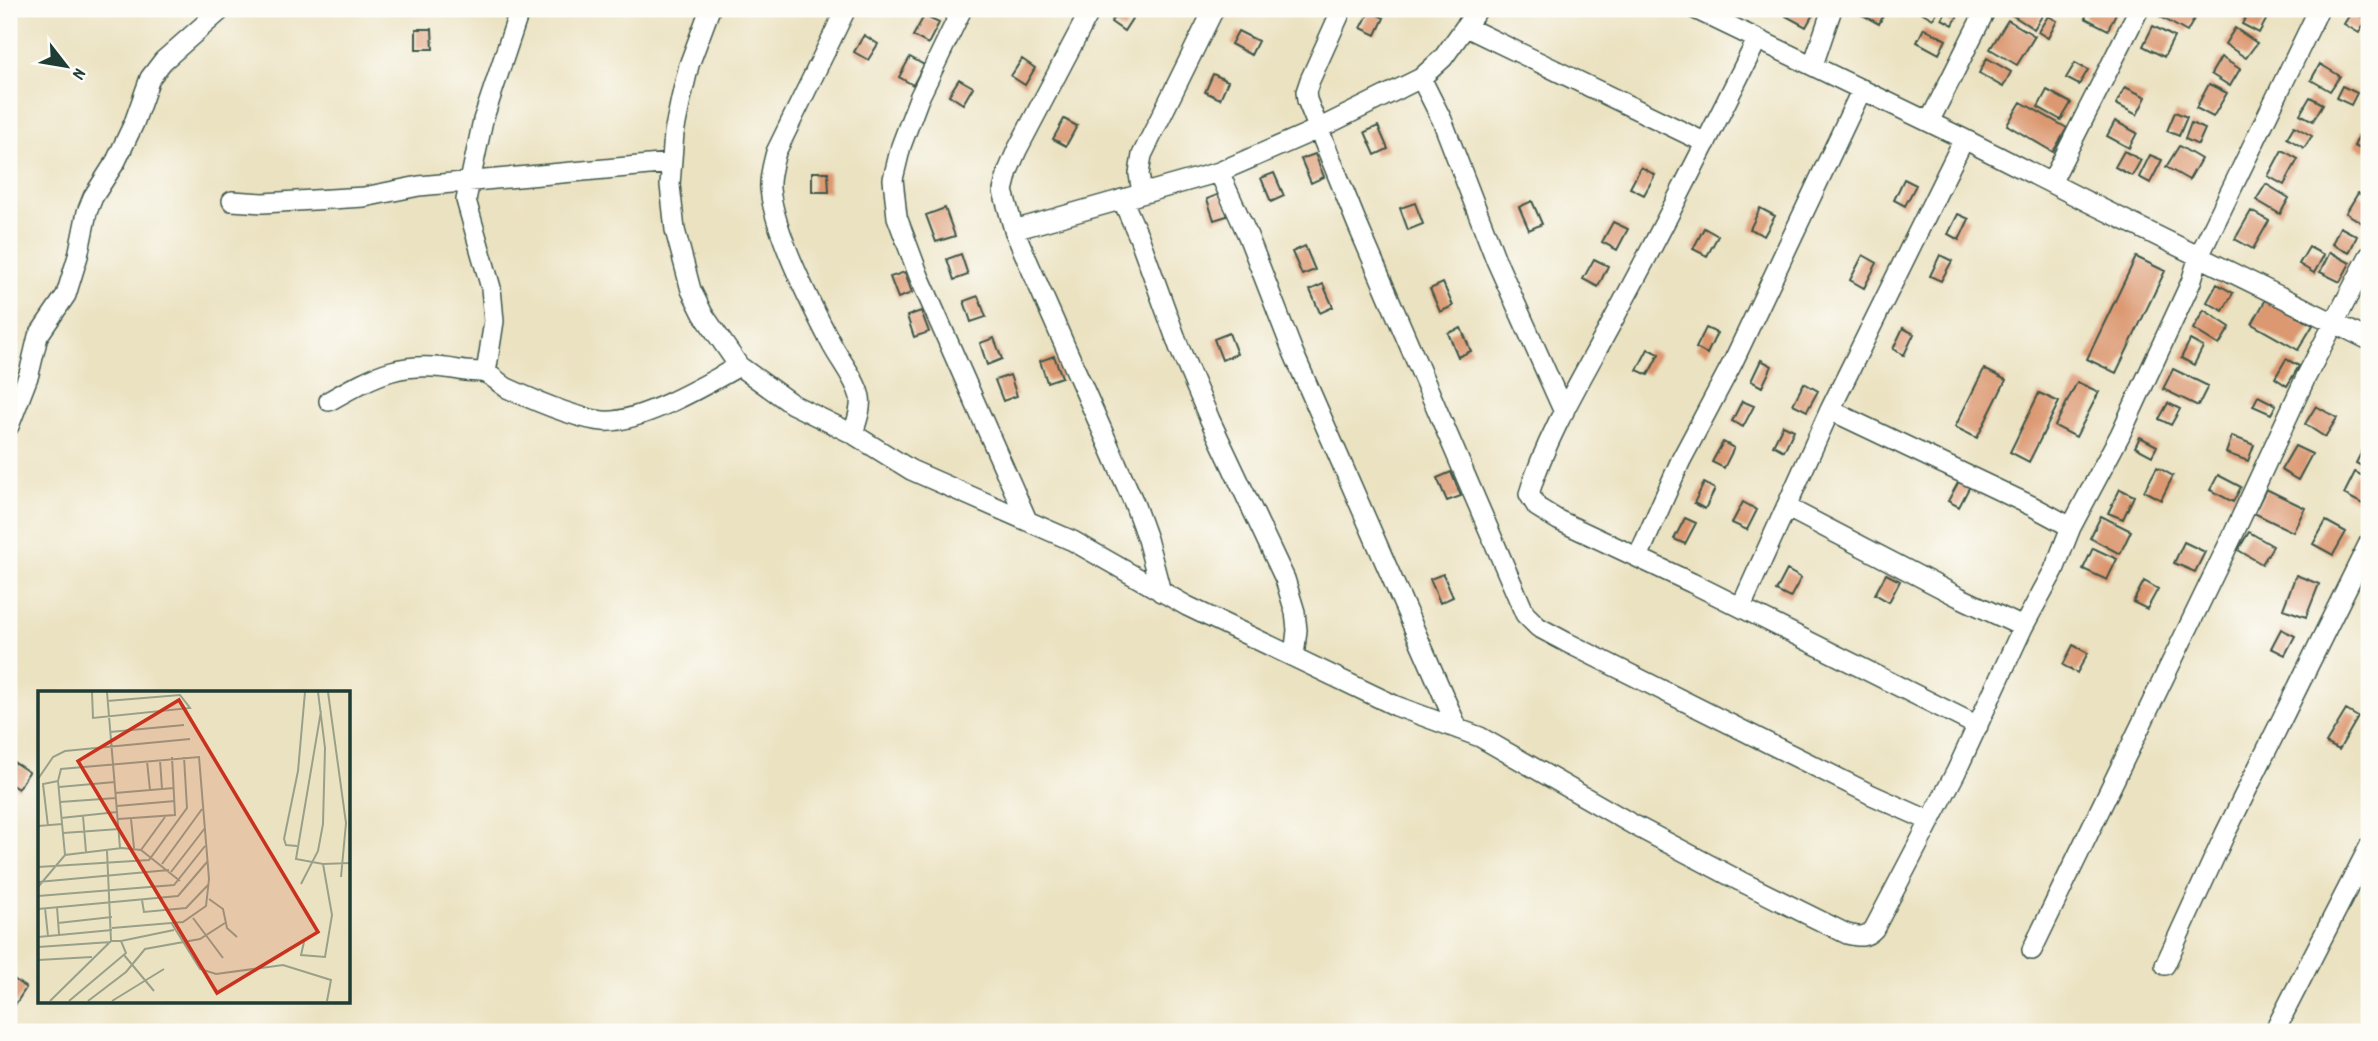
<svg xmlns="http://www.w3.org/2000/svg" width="2378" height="1041" viewBox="0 0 2378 1041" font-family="Dekko,sans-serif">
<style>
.building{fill:#db9871}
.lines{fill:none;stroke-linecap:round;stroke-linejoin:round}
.minor-casing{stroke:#3e5649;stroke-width:22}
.minor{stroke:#fff;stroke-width:19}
.inset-road{fill:none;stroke:#99a089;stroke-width:2}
.view{fill:#c8321e;fill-opacity:0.15;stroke:#c8321e;stroke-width:3.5}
.inset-edge{fill:none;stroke:#1f3d34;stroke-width:3.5}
</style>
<rect width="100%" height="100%" fill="#fdfcf7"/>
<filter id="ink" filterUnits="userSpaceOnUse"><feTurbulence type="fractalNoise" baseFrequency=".0143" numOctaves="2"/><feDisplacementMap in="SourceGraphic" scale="14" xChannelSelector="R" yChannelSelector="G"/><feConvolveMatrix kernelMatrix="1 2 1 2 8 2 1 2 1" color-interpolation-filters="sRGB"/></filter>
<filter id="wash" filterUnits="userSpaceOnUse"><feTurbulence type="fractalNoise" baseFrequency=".00686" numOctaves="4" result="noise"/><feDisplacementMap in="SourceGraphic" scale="28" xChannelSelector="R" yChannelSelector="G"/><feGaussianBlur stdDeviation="1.57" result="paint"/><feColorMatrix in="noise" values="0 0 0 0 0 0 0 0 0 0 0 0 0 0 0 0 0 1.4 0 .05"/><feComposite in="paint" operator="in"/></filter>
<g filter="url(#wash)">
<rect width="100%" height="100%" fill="#ebe2c1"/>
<g id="blocks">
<path class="building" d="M1119 9H1126L1135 14 1124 31 1111 22Z
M1790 9H1816L1806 27 1786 16Z
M1861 9H1883L1886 10 1879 24 1859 13Z
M1923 9H1939L1933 19 1921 12Z
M1947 9 1960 11 1953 25 1942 19Z
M2012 9H2041L2045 11 2034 29 2009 13Z
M2089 9H2118L2108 30 2085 18Z
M2166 9H2188L2197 14 2187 32 2161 17Z
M2250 9H2272L2259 33 2242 24Z
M1370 11 1384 18 1376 35 1361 28Z
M2352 11 2367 20 2359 33 2344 24Z
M924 16 939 23 928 44 913 36Z
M2048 16 2057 21 2048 38 2038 32Z
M2008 20 2035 36 2017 65 1990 49Z
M2153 26 2174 37 2164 57 2143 46Z
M1924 28 1946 40 1939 54 1917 42Z
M2235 28 2257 43 2246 58 2225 44Z
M416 29H432L433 49H416Z
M1238 31 1258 41 1251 55 1231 44Z
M864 35 878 44 868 60 854 52Z
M910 57 924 65 913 85 899 77Z
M2221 57 2240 69 2230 86 2211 74Z
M1987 58 2011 72 2003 87 1979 73Z
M1022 59 1035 68 1025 85 1011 76Z
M2075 63 2088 70 2079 85 2066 78Z
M2320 64 2340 76 2330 91 2311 80Z
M1213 74 1228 81 1220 99 1205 92Z
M959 79 973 87 963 104 949 95Z
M2209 84 2227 93 2213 117 2196 108Z
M2342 86 2357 93 2351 105 2336 98Z
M2125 87 2146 97 2137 115 2116 104Z
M2047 90 2071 103 2061 120 2038 107Z
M2310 97 2323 104 2313 121 2300 114Z
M2021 102 2067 128 2053 152 2007 125Z
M2175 112 2187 117 2179 136 2167 131Z
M1064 119 1077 126 1066 146 1053 139Z
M2115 121 2137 133 2129 148 2107 136Z
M2191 123 2205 129 2198 145 2185 139Z
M1378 126 1388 149 1375 155 1365 132Z
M2294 126 2312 136 2304 148 2287 138Z
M2362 129 2369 132V142L2365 151 2354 146Z
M2179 146 2201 159 2189 180 2166 167Z
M2282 150 2298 159 2284 185 2268 176Z
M2124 151 2141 160 2132 176 2115 167Z
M1315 154 1324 177 1311 183 1301 159Z
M2150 155 2162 160 2150 183 2139 177Z
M1641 167 1655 175 1644 195 1630 188Z
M812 172H828L829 192H812Z
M1274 173 1284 196 1271 202 1261 178Z
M1904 179 1916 185 1905 206 1894 200Z
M2266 184 2289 198 2280 214 2256 200Z
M1222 193 1230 215 1214 220 1207 199Z
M2358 193 2369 199V215L2364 224 2346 213Z
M1532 201 1542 224 1529 230 1519 207Z
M1415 203 1423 224 1408 230 1400 208Z
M945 208 955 236 936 242 926 215Z
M1760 208 1775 216 1764 236 1750 229Z
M2251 211 2269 221 2253 249 2235 239Z
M1958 214 1969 219 1959 240 1948 234Z
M1613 222 1628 229 1617 250 1602 242Z
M2340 227 2357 236 2349 253 2332 244Z
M1704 228 1718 236 1707 256 1693 249Z
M1305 246 1315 270 1302 275 1292 252Z
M2309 247 2324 255 2314 273 2299 264Z
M2330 252 2350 263 2340 282 2320 272Z
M961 254 968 275 954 280 947 259Z
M1863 255 1877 263 1864 288 1850 280Z
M1940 255 1952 261 1941 281 1930 276Z
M2136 257 2165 271 2116 373 2087 359Z
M1594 259 1608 266 1598 287 1583 279Z
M905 272 912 293 898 298 890 277Z
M1443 283 1453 306 1440 312 1430 289Z
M1323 284 1333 307 1320 313 1310 290Z
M2217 284 2233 293 2223 311 2207 302Z
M978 296 986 317 971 322 964 301Z
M2266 299 2313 325 2298 350 2252 324Z
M2204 310 2230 327 2219 345 2193 329Z
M921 311 929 332 914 337 907 316Z
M1461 328 1471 351 1458 357 1448 333Z
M1706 328 1717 333 1707 354 1696 348Z
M1903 328 1914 334 1904 355 1893 349Z
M1229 333 1237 354 1222 360 1214 339Z
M994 338 1002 359 987 365 980 343Z
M2190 340 2203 347 2194 365 2181 358Z
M1648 349 1659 354 1648 375 1637 370Z
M1054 356 1062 377 1047 382 1040 361Z
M2286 359 2299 366 2287 386 2275 378Z
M1761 360 1772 366 1762 387 1751 381Z
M1984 369 2006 380 1977 438 1955 427Z
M2173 369 2208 386 2198 406 2163 389Z
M1010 375 1017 396 1003 401 995 380Z
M2077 382 2099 392 2076 437 2055 426Z
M1804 383 1818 391 1807 411 1793 404Z
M2039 393 2059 402 2029 462 2010 452Z
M2258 396 2276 405 2271 414 2253 406Z
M1742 401 1754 406 1743 427 1732 421Z
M2168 403 2180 409 2171 425 2159 419Z
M2316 406 2337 418 2325 437 2305 424Z
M1783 425 1794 430 1784 451 1773 445Z
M2232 436 2254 445 2248 461 2226 453Z
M2140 437 2157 446 2152 456 2135 447Z
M2369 437V470L2356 463Z
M1723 442 1734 448 1724 468 1712 462Z
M2295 446 2312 454 2298 480 2281 470Z
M2157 467 2173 476 2161 500 2144 491Z
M1451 472 1461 496 1447 501 1437 478Z
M2355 472 2369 479V500L2366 506 2344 494Z
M2218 475 2241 487 2233 502 2210 490Z
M1959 481 1970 486 1959 507 1948 501Z
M1704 483 1715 489 1705 509 1694 503Z
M2120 489 2134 496 2123 519 2108 513Z
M2266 489 2305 508 2293 532 2254 513Z
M1743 502 1757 510 1747 530 1732 523Z
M2101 516 2131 531 2120 554 2090 538Z
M1685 518 1696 523 1685 544 1674 539Z
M2326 521 2346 532 2333 555 2313 544Z
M2249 532 2273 546 2262 564 2238 550Z
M2184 542 2205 552 2195 572 2174 563Z
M2093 548 2117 559 2107 580 2083 569Z
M1787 570 1801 578 1790 598 1776 591Z
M1443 574 1453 597 1440 603 1430 579Z
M1886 574 1900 581 1889 602 1875 594Z
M2296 575 2319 584 2306 617 2283 609Z
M2144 581 2158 589 2147 609 2133 602Z
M2281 629 2295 636 2285 655 2271 648Z
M2073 645 2088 653 2077 673 2063 665Z
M2346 710 2358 717 2339 750 2326 743Z
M9 759 29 772 18 789 9 783Z
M11 977 26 988 11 1011 9 1009V980Z"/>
</g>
</g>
<g filter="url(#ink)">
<use href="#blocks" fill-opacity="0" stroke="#3e5649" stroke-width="2"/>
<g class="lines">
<g class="minor-casing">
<path id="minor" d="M710 9 689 65 681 99 674 133 670 185 675 230 691 290 703 314 739 366 792 404 853 434 911 470 1073 541 1187 606 1396 706 1480 737 1632 824 1740 881 1847 934C1859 937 1866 938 1874 929L1956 772 2023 627 2054 570 2071 527 2120 435 2191 282 2199 256 2319 9
M846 9 776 152C773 164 769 176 770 189 774 232 811 305 832 345 841 362 855 378 860 397 862 409 856 423 853 434
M962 9 919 98 901 146 893 179 897 217 919 276 1027 520
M1091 9 1017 150 1008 171 1003 191 1014 230 1134 503 1147 539 1161 592
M1342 9 1310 80 1306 92 1307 100 1358 226 1525 614 1538 627 1566 642 1872 795 1930 821
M1695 9 1964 139 2088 202 2369 340
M1466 27 1706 143
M1757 40C1712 131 1666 222 1618 311 1588 368 1547 433 1529 494L1537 507 1558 520 1692 583 1978 726
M1813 65 1832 9
M1421 78 1442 120 1496 260 1564 412
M1929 122 1986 9
M1219 172 1248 236 1293 352 1458 729
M2051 183 2139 9
M1142 193 1139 174 1142 155 1214 9
M1122 199 1139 237 1179 347 1210 420 1285 579 1295 612 1297 630 1294 657
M232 201 263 203 364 197 419 186 671 163
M1014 230 1219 172 1320 128 1421 78 1443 58 1478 9
M486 373 494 321 491 288 466 200 483 120 520 9
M329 401C378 373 402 360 459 370 467 372 477 371 485 373 493 376 500 384 507 388 531 399 578 419 603 421 639 424 707 384 739 366
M1830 410 2032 506 2071 527
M9 426 29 374 38 336 66 295 78 256 87 212 93 197 116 161 134 123 150 78 163 61 222 9
M1786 507 1959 597 2023 627
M1638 557 1681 460 1733 362 1862 89
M1741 607 1830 410 1964 139
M2032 950 2233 535 2306 377 2369 256
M2165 965 2225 834 2369 543
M2274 1032 2369 847"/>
</g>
<use href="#minor" class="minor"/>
</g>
</g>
<g transform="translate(38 691)">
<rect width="312" height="312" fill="#ebe2c1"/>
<path class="inset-road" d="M54 1 55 27 152 17 142 4 69 10M69 1 82 157M290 1 308 132 303 186M283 20 258 168 285 173 312 172M72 41 146 34M122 69 124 98M109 70 112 99M0 88 15 66 27 60 152 48M21 96 77 91M77 102 136 97M22 111 78 107M79 115 137 110M45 125 48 161M23 127 79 121M80 128 137 124 134 66M93 128 96 157M0 135 24 133M10 135 5 93 20 90M25 142 81 138M259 155 248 154 246 148 260 80 267 1M103 159 127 126M27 164 20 90 23 78 161 66 171 188 168 215 145 231 74 237M124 173 164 118M0 176 111 169 149 117 146 66M133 181 167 137M0 191 131 179M263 193 280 160 285 133 287 57 280 1M0 196 27 164 84 157 103 159 142 190M0 205 136 194 167 155M171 208 185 218 189 237 199 246M104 209 106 221 148 217 171 193M19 216 21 243M7 217 10 245M0 218 140 205 169 171M155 227 185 267M20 232 74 226M134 233 162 278 178 283 245 274 293 289 289 310M0 246 74 239M83 250 136 239M266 251 263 264 287 266 294 224 285 173M0 256 73 251M86 264 116 300M0 269 54 266M12 310 73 250 69 160M31 310 88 262 83 250H73M50 310 88 281 107 258 162 248 187 232M74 310 126 278"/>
<path class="view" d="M141 9 280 241 179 302 40 70Z"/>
<rect width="312" height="312" class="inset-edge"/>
</g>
<rect width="2378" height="1041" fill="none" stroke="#fdfcf7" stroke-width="35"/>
<g transform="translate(66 66) rotate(121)" stroke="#fdfcf7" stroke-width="5" paint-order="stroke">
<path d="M0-5L12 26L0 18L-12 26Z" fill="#1f3d34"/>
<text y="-10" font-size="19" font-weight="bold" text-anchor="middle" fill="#1f3d34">N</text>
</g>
</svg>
